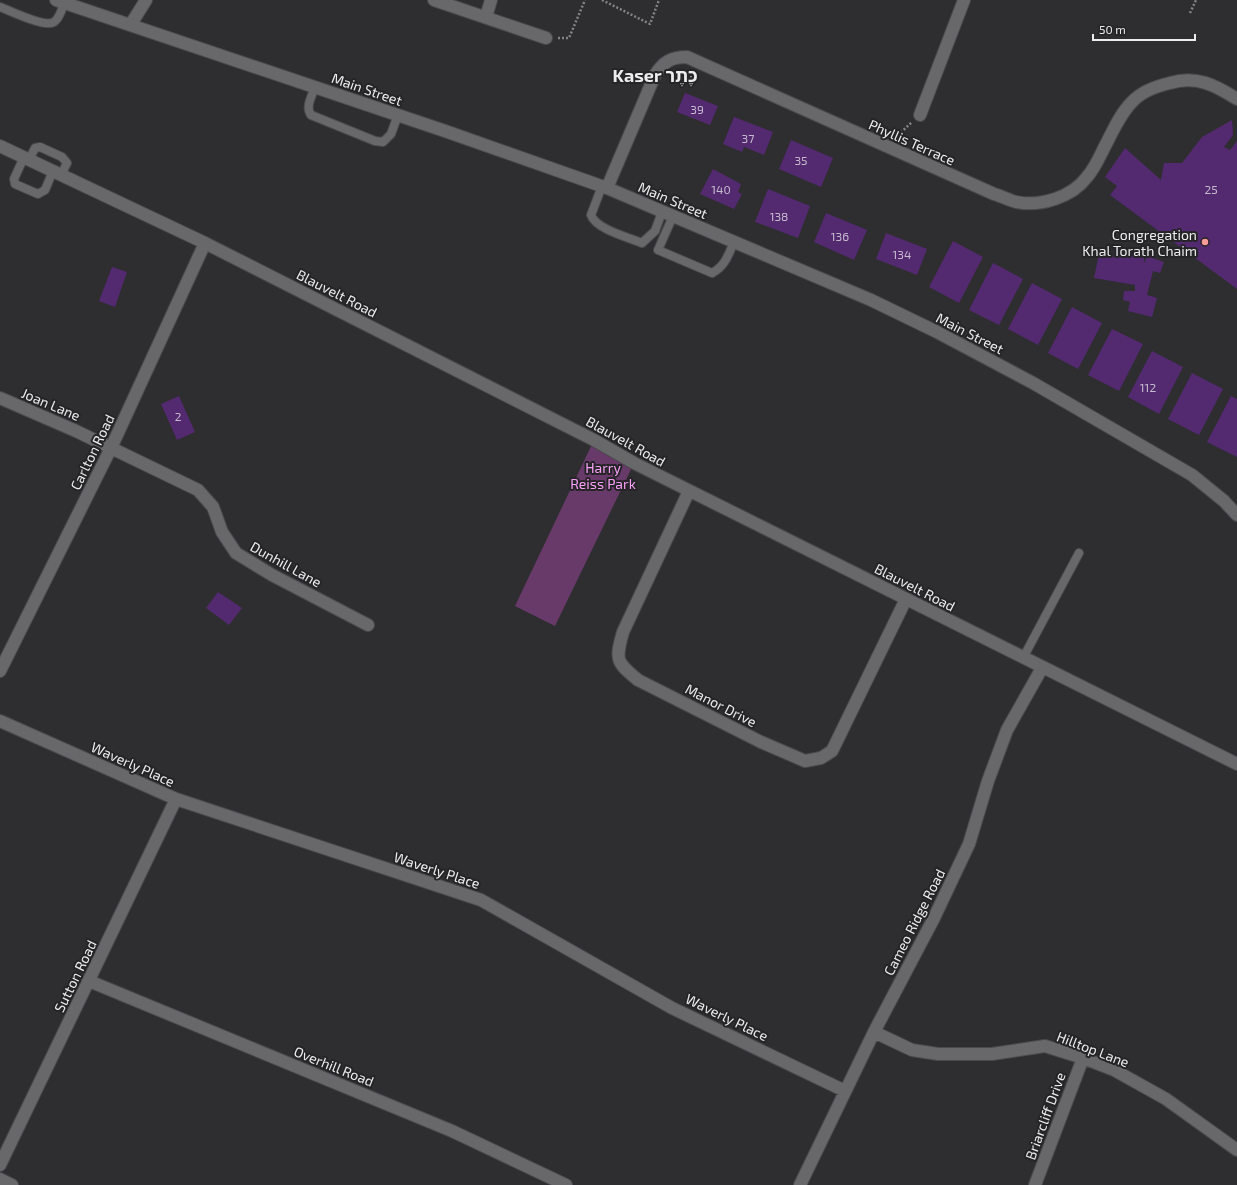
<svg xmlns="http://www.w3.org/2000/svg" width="1237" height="1185" viewBox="0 0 1237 1185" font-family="'Exo 2','Noto Sans Hebrew',sans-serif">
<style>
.green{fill:#683a69}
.building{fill:#532970}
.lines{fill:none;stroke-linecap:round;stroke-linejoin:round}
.lane-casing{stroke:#4a494c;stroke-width:10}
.street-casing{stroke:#4a494c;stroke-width:14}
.secondary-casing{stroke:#4a494c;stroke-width:14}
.path{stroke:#848486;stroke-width:2.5;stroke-dasharray:2 2;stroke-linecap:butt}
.lane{stroke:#68676a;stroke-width:8}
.street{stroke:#68676a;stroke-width:12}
.secondary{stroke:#68676a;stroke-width:12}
.poi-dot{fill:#f59b99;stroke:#252427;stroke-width:1.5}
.labels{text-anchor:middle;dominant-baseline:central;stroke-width:4;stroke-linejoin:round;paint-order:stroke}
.number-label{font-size:12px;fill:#c6bbce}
.street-label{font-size:14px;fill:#ececed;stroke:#252427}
.poi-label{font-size:14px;fill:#ececed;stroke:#252427;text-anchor:end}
.park-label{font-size:14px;fill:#f9a0f9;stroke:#252427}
.district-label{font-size:18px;font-weight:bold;fill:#ececed;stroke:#252427}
</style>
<rect width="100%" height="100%" fill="#2e2e31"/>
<path class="green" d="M594 440 634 463 555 626 515 606Z"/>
<path class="building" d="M685 93 718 106 710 125 677 112Z
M734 117 773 132 764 155 744 147 742 152 723 144Z
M1232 120 1233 135 1224 147 1230 150 1237 141V289L1110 195 1117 186 1105 177 1125 148 1161 180 1164 163H1182L1202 137Z
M791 140 833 158 821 187 779 169Z
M713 169 741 184 738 192 742 194 734 209 700 194Z
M768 189 810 206 798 238 755 222Z
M826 213 867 230 854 260 814 242Z
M886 233 927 249 917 275 876 259Z
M953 241 983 257 959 303 929 287Z
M1118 249 1144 256V263L1147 256 1164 262 1160 273 1153 271 1147 295 1157 298 1152 317 1128 311 1130 302 1123 300 1124 291H1135V285L1094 278 1099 254 1115 257Z
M993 263 1023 279 999 325 969 310Z
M112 267 127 272 115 307 99 301Z
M1032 283 1062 299 1038 345 1008 329Z
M1072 307 1102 323 1078 369 1048 353Z
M1112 329 1143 344 1119 391 1088 375Z
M1152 351 1183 367 1159 414 1128 397Z
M1192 373 1223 389 1199 435 1168 419Z
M179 396 195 432 177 440 161 404Z
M1231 396 1237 399V457L1207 442Z
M218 592 242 608 229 625 206 608Z"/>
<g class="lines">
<g class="lane-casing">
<path id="lane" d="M0 7C11 11 45 28 54 22 60 18 62 9 64 3
M315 87C312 96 305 107 311 115L375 141 383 142 391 134 398 115
M24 157 14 179 15 184 38 194 45 190 53 171
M29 160 35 148 40 147 62 157 67 163 61 175
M602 186 591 215C596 229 627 237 642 243L655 231 662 212
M673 216 658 250 712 273C725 266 728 256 734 242
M1023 658 1079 553"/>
</g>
<g class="street-casing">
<path id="street" d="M434 0 546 38
M486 17 491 0
M131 24 146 0
M920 115 964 0
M0 146 205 243 594 440 634 463 1237 764
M607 188 655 75C663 62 671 57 687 57L994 194C1001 196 1009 200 1016 202 1041 207 1072 197 1087 177 1095 168 1100 156 1105 146 1113 131 1120 114 1132 102 1141 92 1157 86 1170 83 1196 75 1215 85 1237 99
M0 398 76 431 198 490 213 507 222 532 236 553 272 575 368 625
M689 491 623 632C615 660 616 662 638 680L761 742 805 761 821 758 832 751 906 599
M0 671 111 448 205 243
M0 721 176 799 481 900 672 1008 845 1091
M89 981 452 1131 566 1185
M874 1032 912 1050 938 1054H992L1045 1046 1083 1058 1114 1070 1166 1099 1237 1150
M0 1165 176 799
M0 1179 12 1185
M800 1185 874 1032 934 918 969 844 988 781 1007 730 1042 668
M1035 1185 1083 1058"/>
</g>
<g class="secondary-casing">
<path id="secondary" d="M56 0 445 131 607 188 871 300 937 332 1033 383 1192 475 1224 501 1237 515"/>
</g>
<path class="path" d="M602 0 650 24 659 0
M1190 13 1196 0
M558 38H569L585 0
M895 138 912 122"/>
<use href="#lane" class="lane"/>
<use href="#street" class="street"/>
<use href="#secondary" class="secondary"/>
</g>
<circle class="poi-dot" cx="1205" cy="242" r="4"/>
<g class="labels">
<g class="number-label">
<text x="697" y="109">39</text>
<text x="748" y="138">37</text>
<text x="801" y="160">35</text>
<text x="721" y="189">140</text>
<text x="1211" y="189">25</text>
<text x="779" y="216">138</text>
<text x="840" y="236">136</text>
<text x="902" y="254">134</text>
<text x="1148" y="387">112</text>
<text x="178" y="416">2</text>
</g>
<g class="street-label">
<text transform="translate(367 89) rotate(19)">Main Street</text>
<text transform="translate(912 142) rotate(24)">Phyllis Terrace</text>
<text transform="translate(673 200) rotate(23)">Main Street</text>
<text transform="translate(337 293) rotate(27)">Blauvelt Road</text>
<text transform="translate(970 333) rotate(27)">Main Street</text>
<text transform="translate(51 404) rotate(23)">Joan Lane</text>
<text transform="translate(626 441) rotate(29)">Blauvelt Road</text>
<text transform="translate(92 452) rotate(-64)">Carlton Road</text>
<text transform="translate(286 564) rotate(29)">Dunhill Lane</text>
<text transform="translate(915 587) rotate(27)">Blauvelt Road</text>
<text transform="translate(721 705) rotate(27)">Manor Drive</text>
<text transform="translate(133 764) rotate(24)">Waverly Place</text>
<text transform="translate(437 870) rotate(18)">Waverly Place</text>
<text transform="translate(914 922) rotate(-63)">Cameo Ridge Road</text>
<text transform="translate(75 976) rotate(-64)">Sutton Road</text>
<text transform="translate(727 1017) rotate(26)">Waverly Place</text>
<text transform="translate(1093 1049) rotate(21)">Hilltop Lane</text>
<text transform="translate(334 1066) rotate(22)">Overhill Road</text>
<text transform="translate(1045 1116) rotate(-70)">Briarcliff Drive</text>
</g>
<g class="poi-label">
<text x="1197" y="234">Congregation<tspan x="1197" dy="16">Khal Torath Chaim</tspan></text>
</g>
<g class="park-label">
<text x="603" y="467">Harry<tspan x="603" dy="16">Reiss Park</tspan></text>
</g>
<g class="district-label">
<text x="655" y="75">Kaser כֶּתֶר</text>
</g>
</g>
<path d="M1093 34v6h102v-6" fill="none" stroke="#ececed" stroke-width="2"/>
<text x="1099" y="34" font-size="12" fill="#ececed" stroke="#252427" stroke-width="3" paint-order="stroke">50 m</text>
</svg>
